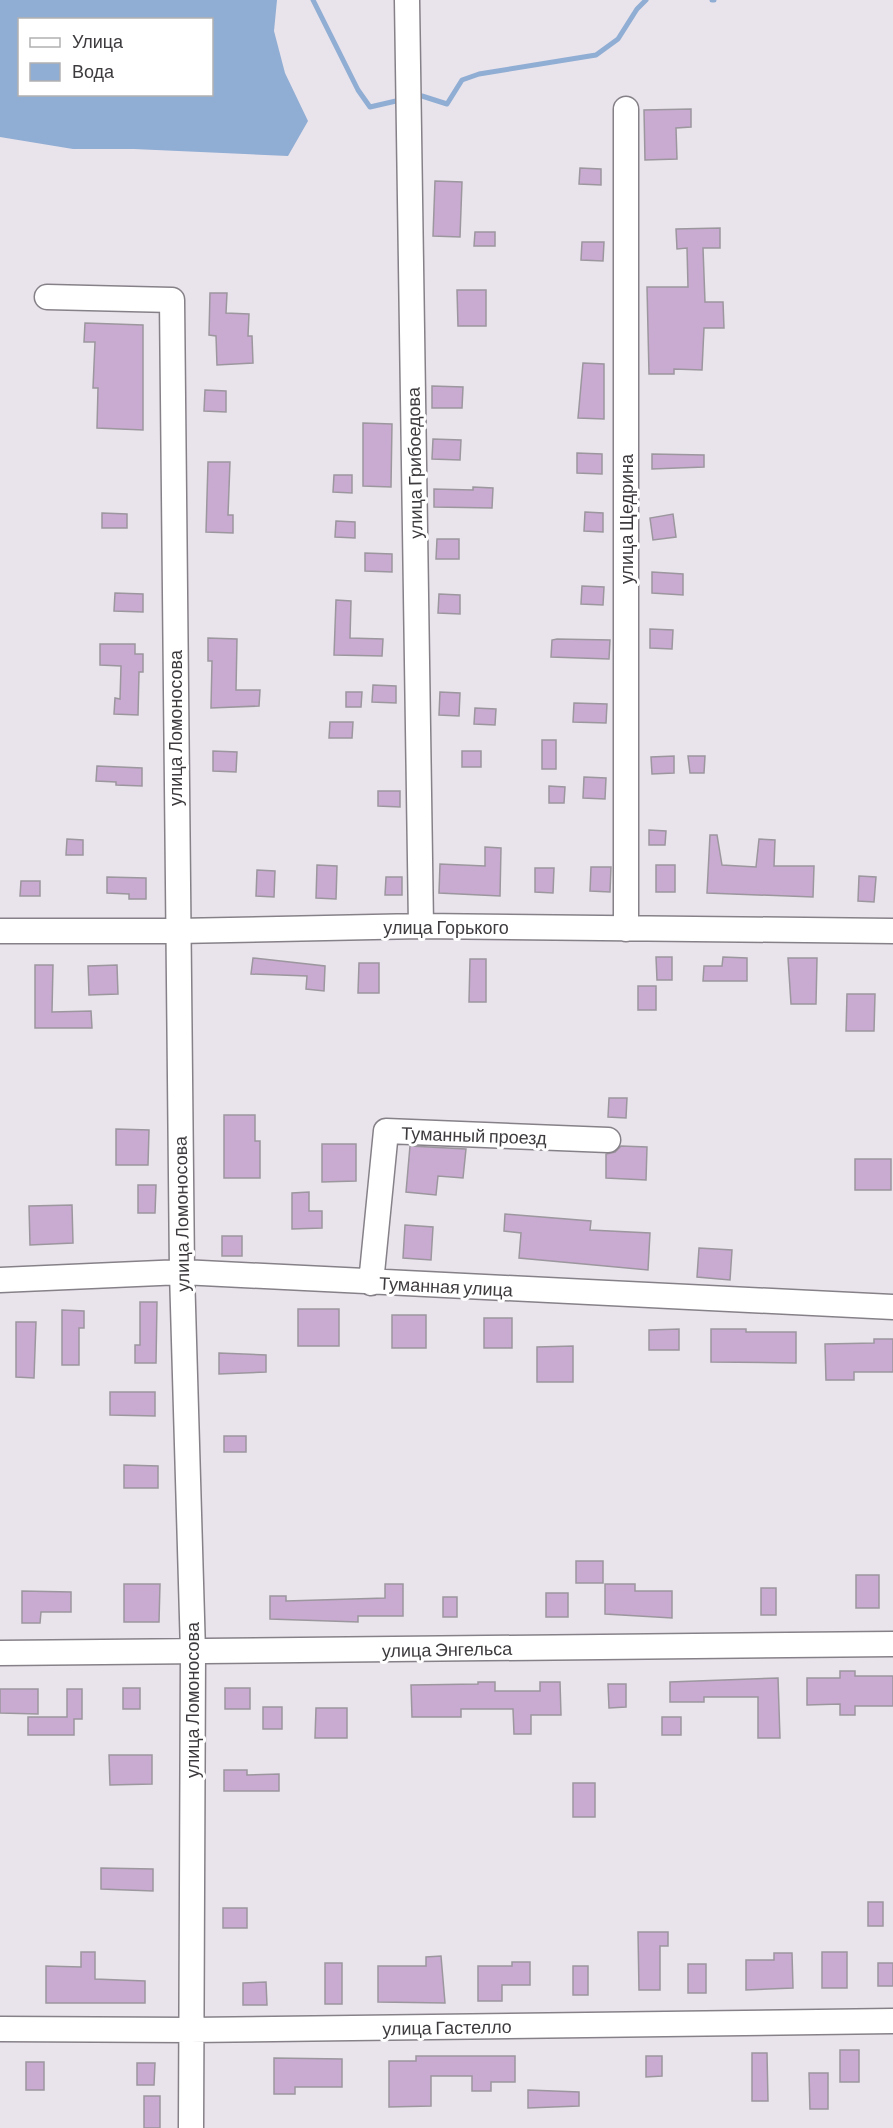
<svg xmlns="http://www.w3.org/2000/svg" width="893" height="2128" viewBox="0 0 893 2128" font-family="Barlow,sans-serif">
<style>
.water{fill:#90add3;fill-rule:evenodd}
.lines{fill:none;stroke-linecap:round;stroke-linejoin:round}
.stream{stroke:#90add3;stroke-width:5}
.building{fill:#c9aad1;stroke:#9c979e;stroke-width:1.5}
.minor-casing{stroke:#868188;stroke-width:27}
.minor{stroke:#fff;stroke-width:24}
.labels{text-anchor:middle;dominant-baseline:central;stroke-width:6;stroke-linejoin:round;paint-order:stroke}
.street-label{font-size:18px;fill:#3e3b3e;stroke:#fff}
</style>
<rect width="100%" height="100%" fill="#e9e3eb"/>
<path class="water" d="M0 0H277L274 31 285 73 308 121 288 156 134 149H73L0 137ZM20 20H212V94H20Z"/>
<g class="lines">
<path class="stream" d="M313 0 358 90 370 107 396 101
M712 0H714
M422 96 447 104 462 80 479 74 596 55 618 39 637 9 646 0"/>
</g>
<path class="building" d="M691 109V127L676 128 677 159 645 160 644 110Z
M580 168 601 169V185L579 184Z
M435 181 462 182 460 237 433 236Z
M720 228V248H703L705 302H723L724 328H704L702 370 674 369V374H649L647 287H688L687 248 677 249 676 229Z
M475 232H495V246H474Z
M582 242H604L603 261 581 260Z
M457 290H486V326H458Z
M210 293H227L226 313 249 314 248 336H252L253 363 217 365 216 336 209 335Z
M85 323 143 325V430L97 428 98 388H93L95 342H84Z
M583 363 604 364V419L578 418Z
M432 386 463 387 462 408H432Z
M205 390 226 391V412L204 411Z
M363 423 392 424 391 487 363 486Z
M433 439 461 440 460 460 432 459Z
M577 453 602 454V474L577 473Z
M652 454 704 455V467L652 469Z
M208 462H230L228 515H233V533L206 532Z
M334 475H352V493L333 492Z
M473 487 493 488 492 508 434 507V489L473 490Z
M585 512 603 513V532L584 531Z
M102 513 127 514V528H102Z
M673 514 676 537 653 540 650 518Z
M336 521 355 522V538L335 537Z
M437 539H459V559H436Z
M365 553 392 554V572L365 571Z
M652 572 683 574V595L652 593Z
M582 586 604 587 603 605 581 604Z
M115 593 143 594V612L114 611Z
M439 594 460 595V614L438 613Z
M336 600 351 601 350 638 383 639 382 656 334 655Z
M650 629 673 630 672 649 650 648Z
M208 638 237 639 236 690H260L259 706 211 708 212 661H208Z
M557 639 610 640 609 659 551 657 552 640Z
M100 644H135V654H143V672H139L138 715 114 714 115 698 120 699 121 666 100 665Z
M373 685 396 686V703L372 702Z
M346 692H362L361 707H346Z
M440 692 460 693 459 716 439 715Z
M574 703 607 704 606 723 573 722Z
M475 708 496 709 495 725 474 724Z
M330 722H353L352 738H329Z
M542 740H556V769H542Z
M213 751 237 752 236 772 213 771Z
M462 751H481V767H462Z
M674 756V773L652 774 651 757Z
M688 756H705L704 773H690Z
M97 766 142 768V786L116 785V782L96 781Z
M584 777 606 778 605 799 583 798Z
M549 786 565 787 564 803H549Z
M378 791H400V807L378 806Z
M649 830 666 831 665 845H649Z
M710 835H717L722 865 756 867 759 839 775 840 774 866H814L813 897 707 893Z
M67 839 83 840V855H66Z
M485 847 501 848 500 896 439 893 440 864 485 866Z
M317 865 337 866 336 899 316 898Z
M656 865H675V892H656Z
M591 867H611L610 892 590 891Z
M535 868H554L553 893 535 892Z
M257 870 275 871 274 897 256 896Z
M859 876 876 877 874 902 858 901Z
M107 877 146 878V899H129V894L107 893Z
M386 877H402V895H385Z
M21 881H40V896H20Z
M656 957H672V980H657Z
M723 957 747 958V981H703L704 966H722Z
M253 958 325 966 324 991 306 989 307 976 251 974Z
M788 958H817L816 1004H791Z
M470 959H486V1002H469Z
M359 963H379V993H358Z
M35 965H53L52 1012 91 1011 92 1028H35Z
M117 965 118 994 89 995 88 966Z
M638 986H656V1010H638Z
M847 994H875L874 1031H846Z
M609 1098H627L626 1118 608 1117Z
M224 1115H255V1141H260V1178H224Z
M116 1129 149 1130 148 1165H116Z
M322 1144H356V1181L322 1182Z
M410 1146 466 1149 463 1178 438 1176 436 1195 406 1192Z
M621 1146 647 1147 646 1180 606 1178V1154L615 1152Z
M855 1159H891V1190H855Z
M138 1185H156L155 1213H138Z
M309 1192V1211H322V1228L292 1229V1193Z
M72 1205 73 1243 30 1245 29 1206Z
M505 1214 591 1221 590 1230 650 1233 648 1270 519 1258 521 1233 504 1231Z
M405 1225 433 1227 431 1260 403 1258Z
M222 1236H242V1256H222Z
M699 1248 732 1250 730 1280 697 1277Z
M140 1302H157L156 1363H135V1345H140Z
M298 1309H339V1346H298Z
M62 1310 84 1311V1328H79V1365H62Z
M392 1315H426V1348H392Z
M484 1318H512V1348H484Z
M16 1322H36L34 1378 16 1377Z
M679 1329V1350H649V1330Z
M711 1329H746V1332H796V1363L711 1362Z
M874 1339H893V1372H854V1380H826L825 1344 874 1343Z
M573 1346V1382H537V1347Z
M219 1353 266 1355V1372L219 1374Z
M110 1392H155V1416L110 1415Z
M224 1436H246V1452H224Z
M124 1465 158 1466V1488H124Z
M576 1561H603V1583H576Z
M856 1575H879V1608H856Z
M124 1584H160L159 1622H124Z
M385 1584H403V1616H358V1622L270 1619V1596H286V1601L385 1598Z
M605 1584H635V1591H672V1618L605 1614Z
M761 1588H776V1615H761Z
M22 1591 71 1592V1612H41L40 1623H22Z
M546 1593H568V1617H546Z
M443 1597H457V1617H443Z
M840 1671H855V1676H893V1706H855V1715H840V1704L807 1705V1678H840Z
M778 1678 780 1738H758V1697H704V1702H670V1682Z
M478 1682H495V1691H540V1682H560L561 1715H531V1734H514L513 1709H461V1717H412L411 1685 478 1684Z
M608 1684H626V1707L609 1708Z
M123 1688H140V1709H123Z
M225 1688H250V1709H225Z
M0 1689H38V1714L0 1713Z
M67 1689H82V1719H74V1735H28V1717H67Z
M263 1707H282V1729H263Z
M316 1708H347V1738H315Z
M662 1717H681V1735H662Z
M109 1755H152V1784L110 1785Z
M224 1770H247V1775L279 1774V1791H224Z
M573 1783H595V1817H573Z
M101 1868 153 1869V1891L101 1889Z
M868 1902H883V1926H868Z
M223 1908H247V1928H223Z
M638 1932H668V1946H660V1990H639Z
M81 1952H95V1979L145 1981V2003H46V1966L81 1967Z
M822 1952H847V1988H822Z
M774 1953H792L793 1988 746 1990V1960H774Z
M441 1956 445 2003 378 2002V1966H426V1957Z
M512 1962H530V1985H502V2001H478V1966H512Z
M325 1963H342V2004H325Z
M878 1963H893V1986H878Z
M688 1964H706V1993H688Z
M573 1966H588V1995H573Z
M266 1982 267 2005H243V1983Z
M840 2050H859V2082H840Z
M752 2053H767L768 2101H752Z
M416 2056H515V2082H491V2091H472V2076H431V2106L389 2107V2061H416Z
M646 2056H662V2076L646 2077Z
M274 2058 342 2059V2087H295V2094H274Z
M26 2062H44V2090H26Z
M137 2063H155L154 2085H137Z
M809 2073H828V2109H810Z
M528 2090 579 2092V2106L528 2108Z
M144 2096H160V2128H144Z"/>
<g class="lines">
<g class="minor-casing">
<path id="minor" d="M407 0 421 926
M626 109V929
M47 297 172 300 182 1272 193 1652 191 2128
M0 931H177L421 926 893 931
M0 1280 182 1272 893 1307
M371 1283 386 1131 608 1140
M0 1653 893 1644
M0 2029 190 2030 893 2021"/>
</g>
<use href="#minor" class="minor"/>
</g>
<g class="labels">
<g class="street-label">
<text transform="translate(414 463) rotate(-91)">улица Грибоедова</text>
<text transform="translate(626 519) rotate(-90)">улица Щедрина</text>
<text transform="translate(175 728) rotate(-90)">улица Ломоносова</text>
<text x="446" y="927">улица Горького</text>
<text transform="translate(474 1135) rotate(2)">Туманный проезд</text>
<text transform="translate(181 1214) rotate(-91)">улица Ломоносова</text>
<text transform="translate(446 1286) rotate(3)">Туманная улица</text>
<text transform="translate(447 1649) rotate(-1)">улица Энгельса</text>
<text transform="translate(192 1700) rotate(-90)">улица Ломоносова</text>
<text transform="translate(447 2027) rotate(-1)">улица Гастелло</text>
</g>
</g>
<rect x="18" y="18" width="195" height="78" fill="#ffffff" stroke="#b2b1b2" stroke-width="1.5"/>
<rect x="30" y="38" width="30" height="9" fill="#ffffff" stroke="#b2b1b2" stroke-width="1.5"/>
<text x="72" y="48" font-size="18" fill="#3e3b3e">Улица</text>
<rect x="30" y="63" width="30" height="18" fill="#90add3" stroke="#b2b1b2" stroke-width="1.5"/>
<text x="72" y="78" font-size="18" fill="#3e3b3e">Вода</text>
</svg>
